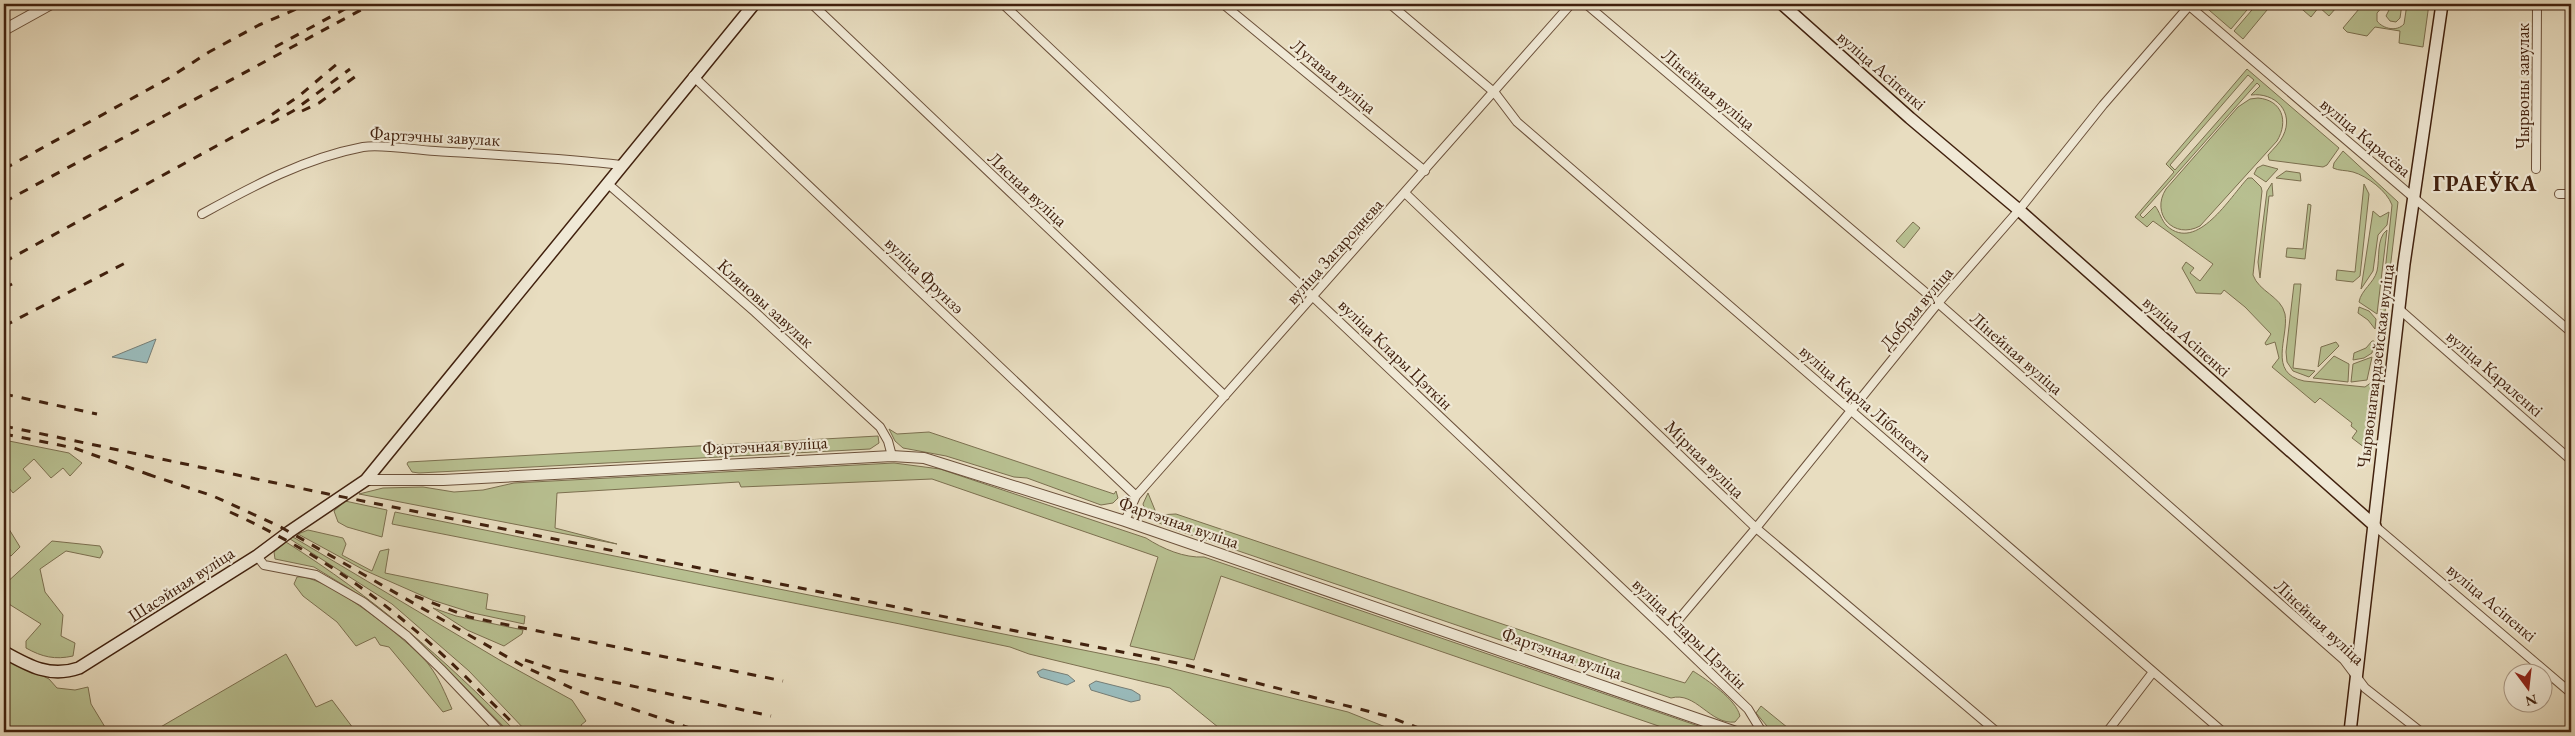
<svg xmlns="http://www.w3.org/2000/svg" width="2575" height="736" viewBox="0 0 2575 736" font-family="'EB Garamond',serif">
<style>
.green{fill:#b8c091;stroke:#7c7050;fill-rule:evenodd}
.water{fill:#99baba;stroke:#767d75}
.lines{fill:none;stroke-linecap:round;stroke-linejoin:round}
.minor-casing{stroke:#6b503a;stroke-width:10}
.tertiary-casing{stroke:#6b503a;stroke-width:12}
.secondary-casing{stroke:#41210e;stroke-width:14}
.minor{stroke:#f0e9d6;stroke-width:8}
.tertiary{stroke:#f0e9d6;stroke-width:10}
.secondary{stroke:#f0e9d6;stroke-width:11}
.rail{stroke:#41210e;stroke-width:3;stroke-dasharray:9 9;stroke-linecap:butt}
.labels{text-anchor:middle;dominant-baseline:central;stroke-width:4.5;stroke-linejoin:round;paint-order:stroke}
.street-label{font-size:18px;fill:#41210e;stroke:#f0e9d6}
.district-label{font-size:22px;font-weight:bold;letter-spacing:1px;fill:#41210e;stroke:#f0e9d6}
</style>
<rect width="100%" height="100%" fill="#e8ddc0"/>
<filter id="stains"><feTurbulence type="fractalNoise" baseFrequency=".004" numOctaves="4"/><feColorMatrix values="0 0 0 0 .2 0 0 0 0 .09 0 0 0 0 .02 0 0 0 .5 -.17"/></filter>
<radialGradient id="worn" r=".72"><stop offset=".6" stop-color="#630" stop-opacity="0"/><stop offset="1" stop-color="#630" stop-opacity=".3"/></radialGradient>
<path class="green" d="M2202 4H2252L2231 29Z
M2257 4H2272L2243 39 2234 31Z
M2296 4H2331L2336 8 2329 16 2319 7 2311 17Z
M2353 4H2385L2377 13V21C2383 29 2397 32 2404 24L2407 4H2429L2423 47 2399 43 2400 31 2375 27 2367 36 2347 32 2343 28 2359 9Z
M2392 4H2402L2400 18 2396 22 2390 21 2386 16Z
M2247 69 2339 148 2327 165 2323 167 2269 160 2268 155C2273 149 2280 143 2283 136 2295 112 2275 92 2251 95L2260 86 2257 83 2140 215 2143 218 2155 206C2160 212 2161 220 2167 226 2197 253 2230 197 2248 178H2252L2261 187 2262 191 2253 275C2259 292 2281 296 2285 314 2289 337 2267 373 2304 381L2365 387 2372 382 2377 341 2381 342 2369 451 2352 438 2357 431 2351 426 2352 423 2320 398 2315 403 2272 367 2279 358 2275 342 2266 345 2265 343 2271 334 2245 307 2224 290 2221 294 2196 293 2182 268 2186 262 2194 268 2190 273 2200 281 2213 264 2153 221 2147 227 2135 217 2174 172 2166 164ZM2248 75 2254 80 2175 170 2170 165Z
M2258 98C2282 100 2289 121 2277 141L2200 226C2174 240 2150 214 2166 189L2238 107 2250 99Z
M2343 151 2398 202 2383 329H2379L2392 205C2387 191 2367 176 2353 172 2346 170 2339 171 2333 168L2334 163Z
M2263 165 2278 169 2266 182 2254 174 2257 168Z
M2286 171 2300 173 2301 181 2276 178Z
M2272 183 2273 196H2269L2260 278 2258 262 2267 191Z
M2364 184 2369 194 2360 276 2353 282 2336 280 2337 270 2355 272Z
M2308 204 2311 205 2305 259 2286 257 2287 248 2303 249Z
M2373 211 2380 217 2389 212 2387 225 2378 235 2373 271 2361 289Z
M1913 222 1920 228 1904 248 1896 241Z
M2387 230 2377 314 2359 302C2361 290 2374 283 2377 271 2380 259 2376 238 2387 230Z
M2294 284H2301L2293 368 2315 371 2309 377 2293 371 2287 362 2286 352Z
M2359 307 2369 311 2376 319 2375 329 2368 320 2358 313Z
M2372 341H2374L2372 353 2364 358 2353 360 2354 353 2366 348Z
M2336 342 2339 346 2318 367 2321 347Z
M2334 356 2349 364 2348 382 2313 378Z
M2372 357 2367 380 2351 382 2353 364Z
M889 429 897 434 929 432 1114 494 1116 491 1118 498 1113 503 1101 505 1027 478 1014 477 946 456 903 448 895 441Z
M878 436 879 443 870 449 419 473 412 472 407 464 408 462Z
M4 440 69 453 82 463 70 476 63 468 51 478 34 459 23 469 31 478 13 493 6 484 4 486Z
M894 463 940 469 1146 538C1163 549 1184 558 1204 557L1716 732H1676L1221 576 1194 660 1130 646 1158 557 932 479 741 487 739 482 557 493 555 528 617 544 359 494 383 488 423 487 454 492 483 490 514 483Z
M1148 493 1157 515 1176 514 1612 661 1685 683 1693 671C1707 680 1736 699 1740 716L1735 722C1710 725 1696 691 1671 698L1168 527C1157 522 1146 518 1143 504Z
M345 501 387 510 382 537 347 527 338 522 334 511Z
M395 512 1158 665 1348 712 1398 732H1224L1170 688 1029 654 1010 647 900 624 392 524Z
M4 521 20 547 11 556 4 553Z
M308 530 343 538 346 544 342 555 372 571 380 551 389 549 385 573 488 594 486 609 525 616 524 624 473 613 432 600 364 570 298 534Z
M293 537 503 662 572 700 586 721 581 725 584 731 527 732 469 671 392 604 290 539Z
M52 541 100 546 103 552 100 558 66 551 40 569 45 592 63 615 61 636 75 643 73 656C55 660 42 657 26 648V641L41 624 4 601V585Z
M286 542C374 598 443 657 516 732H509L445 667 366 599 314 567 275 559 274 552Z
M297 577C325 573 412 643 429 665 439 678 445 693 452 709L443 712 389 647 380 645 375 637 356 646 337 622 303 596 294 584Z
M433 608 456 616 523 630 522 634 504 646 467 630Z
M286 654 316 707 332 700 356 732H152Z
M4 657 49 679 57 688 75 690 88 687 91 704 108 732H4Z
M1761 706 1793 732H1772L1756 713Z"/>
<path class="water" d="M156 339 147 363 112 357Z
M1043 669 1068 675 1075 681 1067 685 1040 677 1037 672Z
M1096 681 1132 690 1140 695V700L1131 702 1091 690 1089 685Z"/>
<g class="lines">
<g class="minor-casing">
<path id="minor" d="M812 4 1225 396
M1003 4 1668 632 1748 709 1762 732
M1223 4 1425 171
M1390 4 1495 93 1517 122 2223 732
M1586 4 1938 303 2344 660 2365 688 2421 732
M2187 4 2571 332
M693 76 1136 496
M2536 169 2537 4
M607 183 755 312 880 427 888 441 892 456
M1405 193 1756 528 1997 732
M2559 194H2571
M202 214C253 186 305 158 363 147 383 144 414 150 435 151 497 155 559 158 621 165
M2399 309 2571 460
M1125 521 1136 496 1571 4
M2375 526 2571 693
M257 556 264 565 316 575 363 602 407 636 441 669 501 732
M1668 632 1756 528 1938 303 2019 210 2103 105 2189 6
M2107 732 2153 672"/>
</g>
<g class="tertiary-casing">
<path id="tertiary" d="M4 30 51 4
M366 480H443L892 456 924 458 1125 521 1736 732"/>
</g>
<g class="secondary-casing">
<path id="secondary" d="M1782 4 1910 118 2019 210 2375 526
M4 652C29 666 50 678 79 668L257 556 289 532 366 480 754 4
M2350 732 2404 264 2442 4"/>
</g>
<use href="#minor" class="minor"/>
<use href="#tertiary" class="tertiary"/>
<use href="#secondary" class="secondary"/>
<path class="rail" d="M275 47 354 4
M302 111 319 103 356 76
M271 123 293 111 350 69
M4 169 169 78 209 52 259 25 308 4
M4 202 372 4
M4 262 264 120 299 96 338 63
M4 276 9 274
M4 288 14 283
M4 326 129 261
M4 394 97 414
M4 426 328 494 1182 664 1387 716 1429 732
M4 434 74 448 153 476
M147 474 213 496 279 526 523 666 576 690 702 732
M230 512C326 556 398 609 473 684 489 701 506 715 521 732
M415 596 469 617 783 681
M525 660 549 668 771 716"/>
</g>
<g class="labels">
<g class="street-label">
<text transform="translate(1882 70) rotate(41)">вуліца Асіпенкі</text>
<text transform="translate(1334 76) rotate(40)">Лугавая вуліца</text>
<text transform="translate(2522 86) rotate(-90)">Чырвоны завулак</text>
<text transform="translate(1709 89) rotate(40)">Лінейная вуліца</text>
<text transform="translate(435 136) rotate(3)">Фартэчны завулак</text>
<text transform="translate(2366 137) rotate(40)">вуліца Карасёва</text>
<text transform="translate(1028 189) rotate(43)">Лясная вуліца</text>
<text transform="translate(1334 251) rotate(-48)">вуліца Загароднева</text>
<text transform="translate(925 275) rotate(44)">вуліца Фрунзэ</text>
<text transform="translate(766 303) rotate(42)">Кляновы завулак</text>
<text transform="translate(1916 308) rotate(-50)">Добрая вуліца</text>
<text transform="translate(2187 336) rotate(42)">вуліца Асіпенкі</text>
<text transform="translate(2017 353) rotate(41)">Лінейная вуліца</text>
<text transform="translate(1396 354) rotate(44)">вуліца Клары Цэткін</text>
<text transform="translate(2375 366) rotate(-83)">Чырвонагвардзейская вуліца</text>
<text transform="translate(2495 373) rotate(41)">вуліца Караленкі</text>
<text transform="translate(1866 403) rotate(41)">вуліца Карла Лібкнехта</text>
<text transform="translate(765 445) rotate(-3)">Фартэчная вуліца</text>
<text transform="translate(1705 459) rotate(44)">Мірная вуліца</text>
<text transform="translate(1179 522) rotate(19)">Фартэчная вуліца</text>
<text transform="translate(181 584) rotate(-33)">Шасэйная вуліца</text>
<text transform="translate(2492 602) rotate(40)">вуліца Асіпенкі</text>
<text transform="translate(2320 622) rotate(43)">Лінейная вуліца</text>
<text transform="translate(1690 633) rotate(44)">вуліца Клары Цэткін</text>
<text transform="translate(1562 653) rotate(19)">Фартэчная вуліца</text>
</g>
<g class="district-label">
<text x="2485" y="183">ГРАЕЎКА</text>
</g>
</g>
<rect width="2575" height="736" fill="none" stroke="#e8ddc0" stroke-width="20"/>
<rect x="5" y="5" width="2565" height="726" fill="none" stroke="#41210e" stroke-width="2.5"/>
<rect x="10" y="10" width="2555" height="716" fill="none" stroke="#41210e"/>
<g transform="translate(2528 688) rotate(165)"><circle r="24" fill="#f0e9d6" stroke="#aa9986"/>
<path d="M0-4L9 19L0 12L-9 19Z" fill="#8f2418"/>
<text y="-8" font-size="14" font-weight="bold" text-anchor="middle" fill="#41210e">N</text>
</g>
<rect width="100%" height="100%" filter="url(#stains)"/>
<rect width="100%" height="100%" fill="url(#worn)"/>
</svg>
